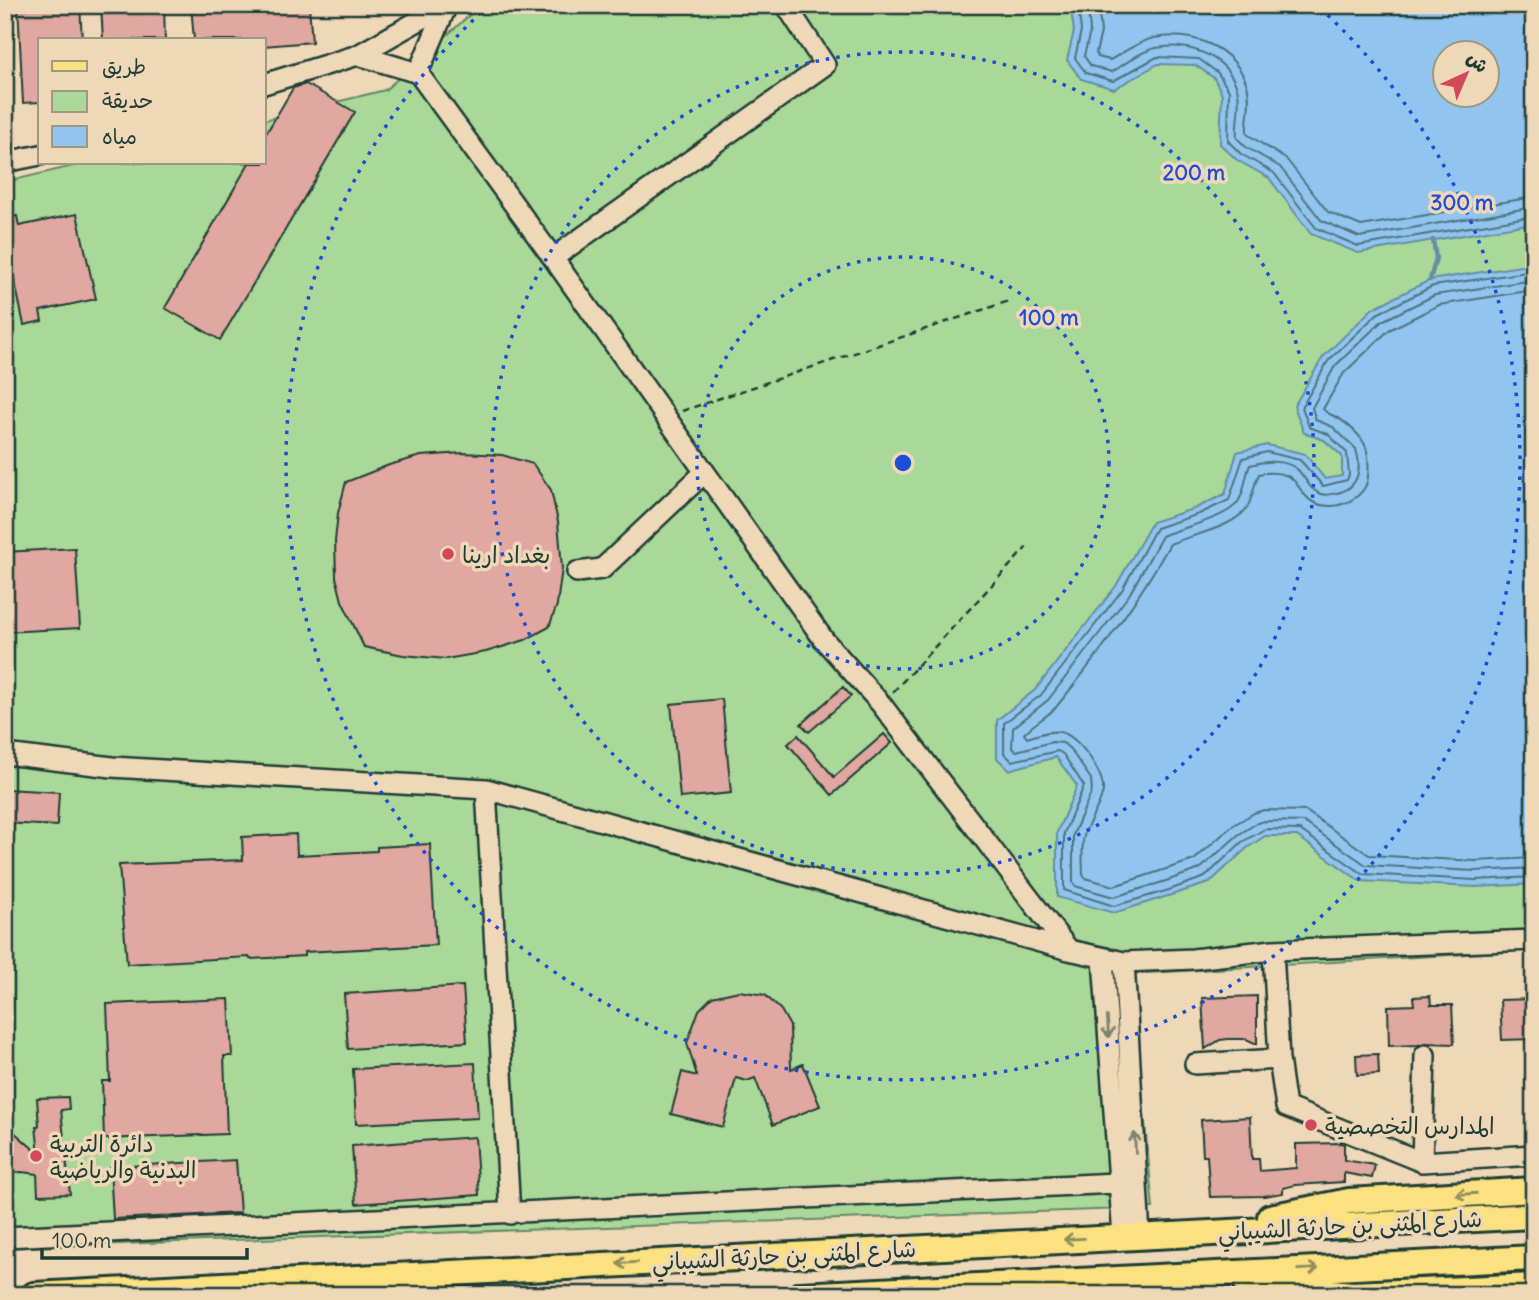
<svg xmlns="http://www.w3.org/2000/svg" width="1539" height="1300" viewBox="0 0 1539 1300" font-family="Delius,'Playpen Sans Arabic',sans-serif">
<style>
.green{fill:#aad898;stroke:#648a66;stroke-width:2;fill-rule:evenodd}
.water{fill:#91c4ee;stroke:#638ea4;stroke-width:2;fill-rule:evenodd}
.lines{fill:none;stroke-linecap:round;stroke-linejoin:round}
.shore{stroke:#4d737e;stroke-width:2}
.stream{stroke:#638ea4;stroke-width:4.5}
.building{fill:#e1a7a1;stroke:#1f3d34;stroke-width:2}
.minor-casing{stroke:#1f3d34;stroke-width:24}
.major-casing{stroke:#1f3d34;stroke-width:30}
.path{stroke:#1f3d34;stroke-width:2.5;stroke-dasharray:7 5;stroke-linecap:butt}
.minor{stroke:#efd8b8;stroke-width:19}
.major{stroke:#fbe180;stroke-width:24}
.oneway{stroke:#7d836f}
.oneway2{stroke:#8d8f5a}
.ring{fill:none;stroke:#1d4ed8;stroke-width:3.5;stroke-dasharray:3.5 7}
.poi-dot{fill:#d1495b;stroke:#efd8b8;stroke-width:2.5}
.labels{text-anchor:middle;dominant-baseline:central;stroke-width:7;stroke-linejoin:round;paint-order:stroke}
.poi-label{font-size:23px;fill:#1f3d34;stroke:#efd8b8;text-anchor:start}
.street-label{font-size:23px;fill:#1f3d34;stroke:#efd8b8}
.centre{fill:#1d4ed8;stroke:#efd8b8;stroke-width:3.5}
.ring-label{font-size:21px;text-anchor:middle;font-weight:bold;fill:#1d4ed8;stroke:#efd8b8;stroke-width:7;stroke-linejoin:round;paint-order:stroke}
</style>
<rect width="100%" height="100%" fill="#efd8b8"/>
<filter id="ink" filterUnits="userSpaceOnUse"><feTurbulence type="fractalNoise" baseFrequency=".0143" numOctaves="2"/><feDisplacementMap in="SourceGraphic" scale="14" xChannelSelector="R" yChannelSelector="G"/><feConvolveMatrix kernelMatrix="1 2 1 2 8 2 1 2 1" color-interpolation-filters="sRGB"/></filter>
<g filter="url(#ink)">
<path class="green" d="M481 5H1534V950L1131 974 1153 1208 5 1248V182L86 163H264V120L385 90ZM1444 52H1486V94H1444Z"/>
<path class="water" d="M1070 5H1534V223L1358 253 1311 234 1269 178 1237 160 1220 144 1222 94 1214 78 1195 65 1158 64 1114 89 1081 79 1067 60 1074 31ZM1444 52H1486V94H1444Z
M1534 264V884L1475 887 1360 881 1297 836H1265L1247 848 1209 883 1114 913 1057 897V832L1077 786 1056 757 1009 770 997 758V720L1035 690 1116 586 1152 522 1196 508 1225 494 1237 452 1267 445 1305 454 1325 479 1342 476V456L1324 440 1304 433 1294 406 1323 357 1373 308 1430 280Z"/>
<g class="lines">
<path class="shore" d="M1078 5 1081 31 1075 58 1086 73 1113 81 1157 57 1199 59 1218 73 1229 91 1228 141 1241 154 1274 173 1316 228 1358 246 1534 216
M1088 5 1090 32 1084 56 1091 66 1112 72C1125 64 1141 51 1156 48 1188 42 1226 55 1237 88 1242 103 1235 123 1237 138L1246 147 1280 167 1321 220 1359 237 1534 207
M1098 5 1101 32 1096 53 1098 57 1110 60C1123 53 1139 41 1154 38 1192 31 1234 46 1247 85 1252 100 1246 118 1247 134L1287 160 1328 212 1361 226 1534 197
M1534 271 1433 286 1377 314 1328 361 1302 407 1309 427 1328 434 1347 453 1349 475 1347 480 1323 486 1300 460 1267 452 1243 458 1229 500 1199 514 1156 528 1122 590 1041 695 1004 723V753L1012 761 1058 751 1063 754 1084 786 1064 833V890L1114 906 1169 890 1205 877 1242 842 1265 829 1300 830 1363 874 1475 880 1534 877
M1534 280 1435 295 1382 321 1335 366 1312 408 1316 420 1333 427 1356 449C1362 469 1359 488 1337 493 1332 494 1327 496 1321 494 1310 491 1306 478 1298 470 1287 459 1264 461 1250 465 1245 476 1245 492 1238 502 1228 518 1180 528 1162 536L1129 595 1048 700 1013 728 1012 748 1016 751 1052 742 1063 743 1070 749 1091 779 1092 791 1073 835V883L1075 886 1114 897 1166 881 1200 869 1238 835 1257 823 1265 821 1304 822 1366 865 1475 871 1534 868
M1534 290 1439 305 1389 330 1344 373 1323 409C1327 414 1330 414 1336 417 1346 422 1359 434 1364 443 1369 452 1369 465 1368 476 1367 500 1333 513 1313 502 1302 496 1299 484 1291 478 1283 472 1267 472 1259 474 1254 484 1253 496 1248 506 1237 527 1191 535 1170 544 1137 602 1099 655 1057 706 1048 717 1033 723 1024 734L1027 738C1038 735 1049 730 1060 732 1077 734 1105 773 1103 791 1100 807 1088 821 1084 836 1081 848 1083 863 1083 875L1085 878 1114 886 1194 860 1232 826 1254 813 1264 810 1306 811 1369 855 1475 861 1534 858"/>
<path class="stream" d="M1430 280 1436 258 1433 240"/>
</g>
<path class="building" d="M18 5H80L82 40H40V102L23 103Z
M101 5H164L165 40H103Z
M191 5H309L312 42 264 46V40H194Z
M306 84 355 112 220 340 165 308 249 163H264V137L293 88Z
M77 214 96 299 40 311 42 321 24 325 5 235V218L17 216 19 226Z
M463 453 502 455 533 464 551 490 558 522 562 568 557 605 549 627 525 640 486 652 446 659 403 655 364 647 342 601 336 577 335 541 338 513 346 482 389 465 421 456Z
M75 548 80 628 5 632V552Z
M843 687 851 696 809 732 801 724Z
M722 699 731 793 680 798 671 704Z
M884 734 892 743 832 795 788 744 798 735 834 777Z
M5 789 59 792 57 826 5 823Z
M296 834 297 855 377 851V847L430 844 436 945 304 952V956L250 959 249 957 127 964 119 865 243 860 242 837Z
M463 986 467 1042 348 1049 344 994Z
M739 991 765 995 781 1010 790 1026 791 1069 803 1064 820 1106 773 1125 755 1078 747 1081 736 1078 723 1127 671 1114 682 1072 697 1076 687 1043 699 1010 712 997Z
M1257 996V1044L1246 1039H1228L1220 1040 1205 1049 1202 998Z
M1430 996 1431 1005H1452L1454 1044 1425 1043 1418 1045 1389 1046 1388 1006 1414 1005 1413 997Z
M229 999 232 1056H224L227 1134 104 1139 102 1081H110L107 1004Z
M1534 999V1039L1502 1040 1500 1000Z
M1378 1054 1379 1074 1357 1075 1356 1055Z
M475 1063 478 1118 356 1124 353 1069Z
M68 1097 69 1109 61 1110 70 1194 38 1195 37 1174 22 1172 5 1173V1124L39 1154 36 1126H39L37 1098Z
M1250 1117 1252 1159H1259L1260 1171 1296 1168V1144L1341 1143 1344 1144V1160L1375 1165 1372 1178 1344 1173V1182L1295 1185 1283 1188V1193L1264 1196 1210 1197 1207 1156H1203L1201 1120Z
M475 1137 479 1195 356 1204 352 1146Z
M236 1160 240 1213 113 1219 110 1167Z"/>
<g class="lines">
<g class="minor-casing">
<path id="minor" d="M358 55 418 73 553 258 824 640 881 704 1069 950 1124 962 1193 959 1273 950 1534 940
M418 73 447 5
M264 84 358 55 446 5
M5 162 40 155
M553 258 825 65 786 5
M577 572 602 569 704 473
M5 754 112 767 486 789 1069 950
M486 789 510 1214
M1273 950 1279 1059
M1103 959 1123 1237
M1124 962 1140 1236
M1195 1064 1279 1059 1286 1107 1422 1162 1534 1155
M1422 1162 1425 1055
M5 1237 1137 1182"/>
</g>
<g class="major-casing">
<path id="major" d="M1270 1217 1349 1201 1534 1190
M1247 1284 1352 1294 1534 1286
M34 1295 1534 1216
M800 1295 1534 1258"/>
</g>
<path class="path" d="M682 411 1012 300
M893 692 1027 547"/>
<use href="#minor" class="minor"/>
<use href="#major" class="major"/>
</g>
<defs><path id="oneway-shaft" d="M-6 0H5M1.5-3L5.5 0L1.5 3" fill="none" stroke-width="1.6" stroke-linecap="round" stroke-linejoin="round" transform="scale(1.75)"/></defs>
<g class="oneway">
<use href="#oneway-shaft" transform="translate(1108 1027) rotate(86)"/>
<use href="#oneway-shaft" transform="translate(1135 1143) rotate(-93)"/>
</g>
<g class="oneway2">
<use href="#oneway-shaft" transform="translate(1466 1194) rotate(176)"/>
<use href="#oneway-shaft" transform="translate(1074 1239) rotate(177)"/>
<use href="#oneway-shaft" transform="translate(627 1263) rotate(177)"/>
<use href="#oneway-shaft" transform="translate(1308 1269) rotate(-3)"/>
</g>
</g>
<g class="ring">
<circle cx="903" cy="463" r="206"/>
<circle cx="903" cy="463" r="411"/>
<path d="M1320 8A617 617 0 1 1 486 8"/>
</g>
<g class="poi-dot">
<circle cx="448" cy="554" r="7"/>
<circle cx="1311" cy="1125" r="7"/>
<circle cx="36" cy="1156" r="7"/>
</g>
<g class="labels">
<g class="poi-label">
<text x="462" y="554">بغداد ارينا</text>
<text x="1325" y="1125">المدارس التخصصية</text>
<text x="50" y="1143">دائرة التربية<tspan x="50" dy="26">البدنية والرياضية</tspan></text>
</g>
<g class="street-label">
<text transform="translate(1350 1225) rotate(-3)">شارع المثنى بن حارثة الشيباني</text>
<text transform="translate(784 1255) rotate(-3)">شارع المثنى بن حارثة الشيباني</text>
</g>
</g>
<circle cx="903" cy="463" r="10" class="centre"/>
<g class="ring-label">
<text x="1194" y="180">200 m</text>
<text x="1462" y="210">300 m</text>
<text x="1049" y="325">100 m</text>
</g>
<rect width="1539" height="1300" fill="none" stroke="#efd8b8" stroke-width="28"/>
<rect x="14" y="14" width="1511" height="1272" fill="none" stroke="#1f3d34" stroke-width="2.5" filter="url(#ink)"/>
<rect x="38" y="38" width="228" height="126" fill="#efd8b8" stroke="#9c9a83" stroke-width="2"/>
<rect x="52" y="61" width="35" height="10" fill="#fbe180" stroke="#9c9a83" stroke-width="2"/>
<text x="102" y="74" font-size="21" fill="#1f3d34">طريق</text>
<rect x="52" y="91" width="35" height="21" fill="#aad898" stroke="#9c9a83" stroke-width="2"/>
<text x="102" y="108" font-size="21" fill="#1f3d34">حديقة</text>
<rect x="52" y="126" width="35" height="21" fill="#91c4ee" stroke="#9c9a83" stroke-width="2"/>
<text x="102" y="144" font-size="21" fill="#1f3d34">مياه</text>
<g transform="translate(1466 74) rotate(44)"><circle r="33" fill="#efd8b8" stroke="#9c9a83" stroke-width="2"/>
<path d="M0-5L12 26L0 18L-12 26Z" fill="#d1495b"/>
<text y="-10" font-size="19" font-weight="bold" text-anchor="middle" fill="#1f3d34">ش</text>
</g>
<path d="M42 1248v10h205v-10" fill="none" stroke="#1f3d34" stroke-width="3.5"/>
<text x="52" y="1248" font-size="21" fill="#1f3d34" stroke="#efd8b8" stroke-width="5" paint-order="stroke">100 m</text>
</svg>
